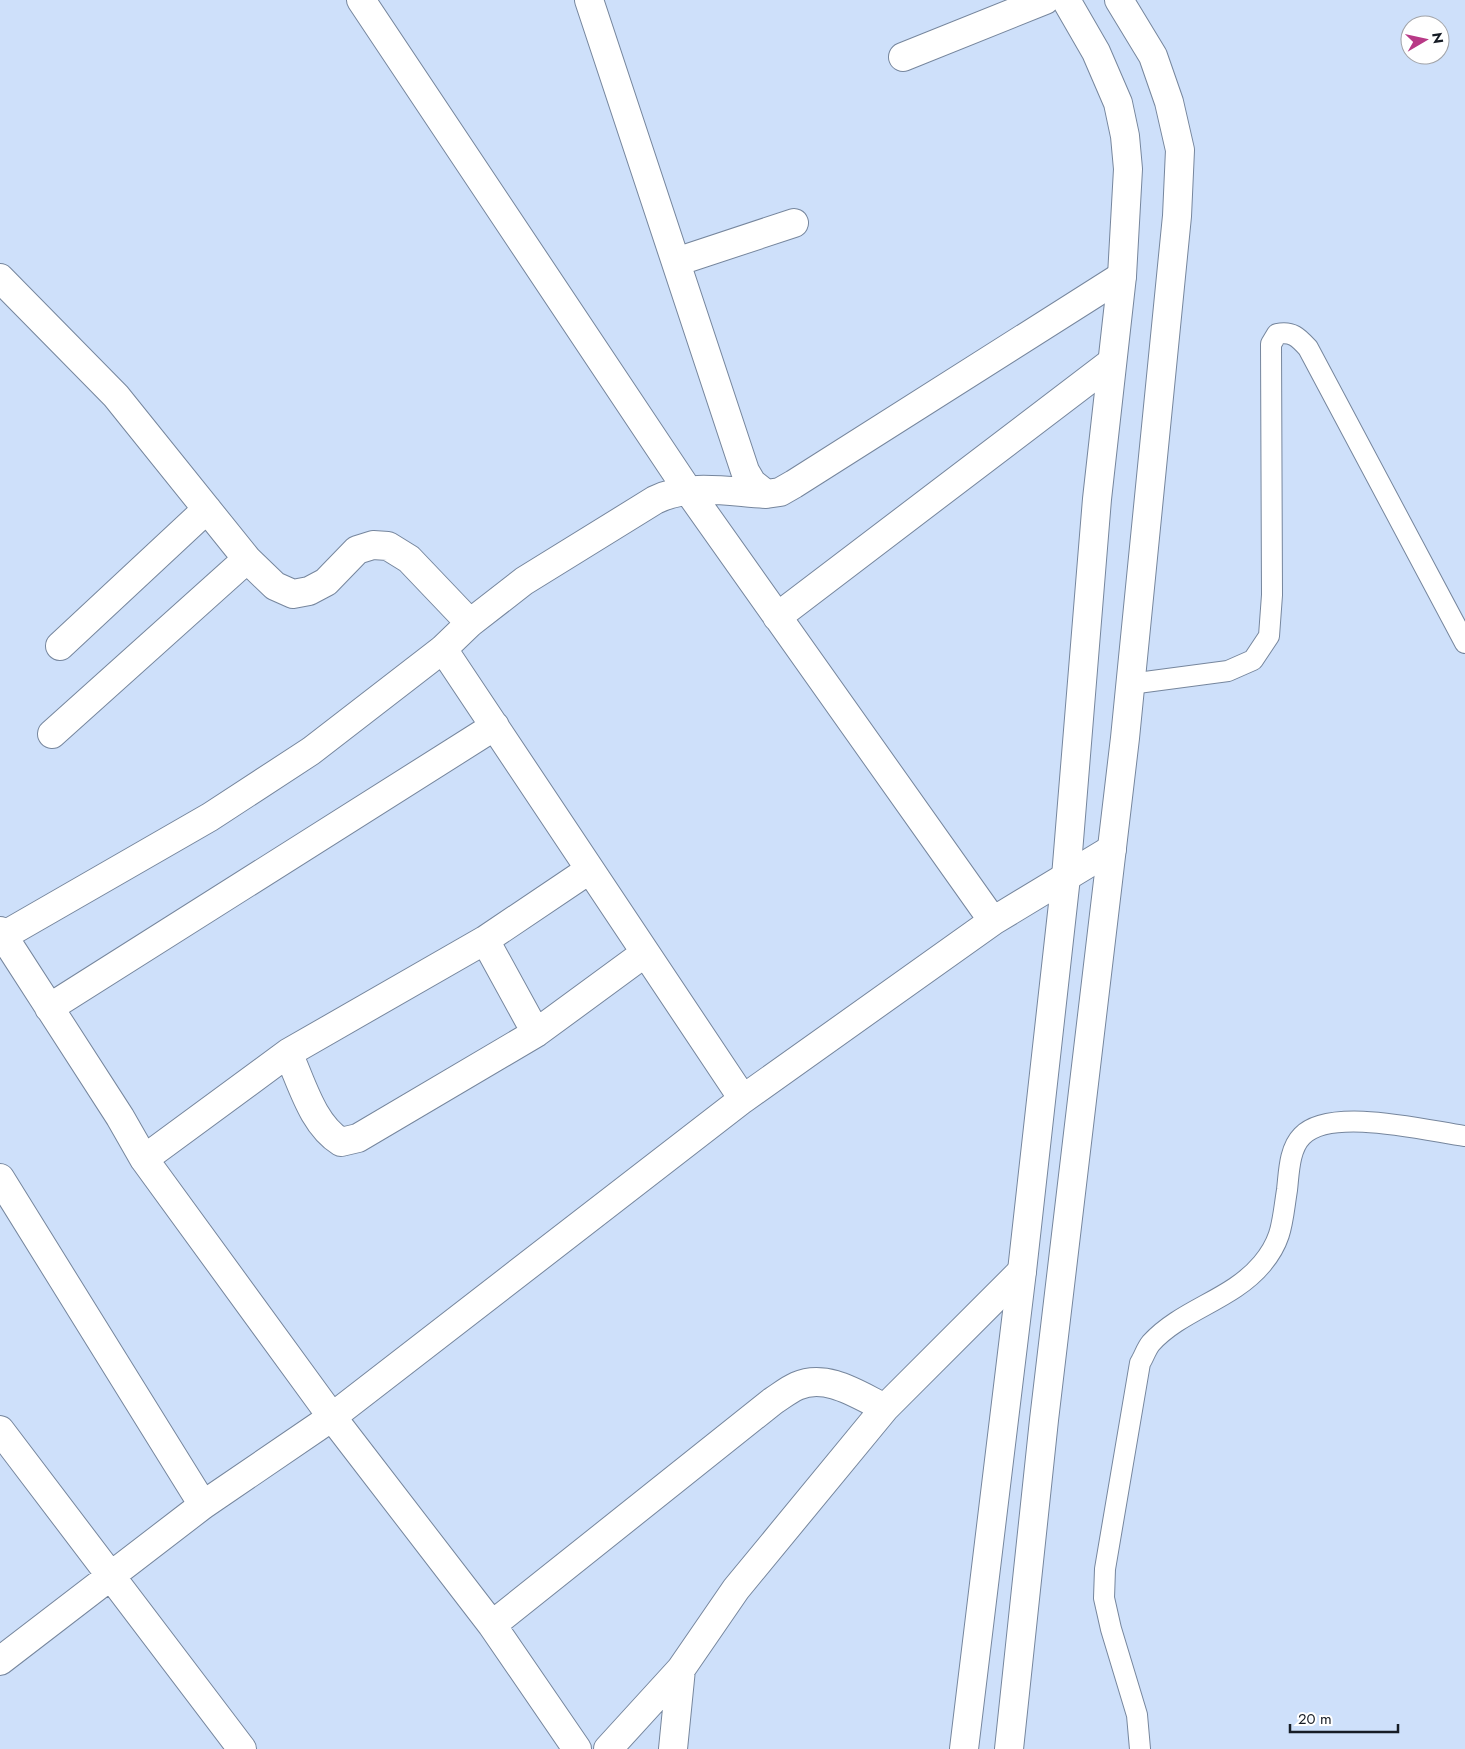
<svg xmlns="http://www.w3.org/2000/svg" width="1465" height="1749" viewBox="0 0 1465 1749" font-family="Jost,sans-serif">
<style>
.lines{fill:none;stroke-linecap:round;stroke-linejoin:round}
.lane-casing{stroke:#76869d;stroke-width:22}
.street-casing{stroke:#76869d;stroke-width:30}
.secondary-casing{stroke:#76869d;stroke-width:30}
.lane{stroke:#fff;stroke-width:20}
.street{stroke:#fff;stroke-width:28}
.secondary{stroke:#fff;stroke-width:28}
</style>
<rect width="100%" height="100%" fill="#cee0fa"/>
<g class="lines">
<g class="lane-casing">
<path id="lane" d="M1130 684 1228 671 1253 660 1269 636 1272 595 1271 344 1277 334C1292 331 1298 337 1308 348L1465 643
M1140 1749 1137 1715 1111 1629 1104 1598 1105 1569 1140 1363C1144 1357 1146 1349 1151 1343 1182 1309 1232 1300 1262 1264 1283 1239 1282 1221 1287 1190 1289 1173 1289 1149 1302 1136 1330 1106 1428 1131 1465 1136"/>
</g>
<g class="street-casing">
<path id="street" d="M361 0 687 489 993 921
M589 0 745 471 752 483 766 494 780 492 794 484 1122 276
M903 57 1045 0
M676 262 794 223
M0 278 116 396 247 559 275 586 293 594 309 591 326 582 357 550 373 545 388 546 409 559 470 623
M777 617 1112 362
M60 646 207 509
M443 649 743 1099
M52 734 247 559
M0 931 120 1117 144 1159 332 1417 492 1625 577 1749
M3 936 210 817 311 751 443 649 470 623 524 581 655 500C689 483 729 492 766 494
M485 940 589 870
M49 1008 495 726
M288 1053C302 1083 312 1124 341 1142L358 1138 536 1033 645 953
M144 1159 288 1053 485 940 536 1033
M0 1178 203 1505
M0 1430 242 1749
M492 1625 773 1401C781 1396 788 1390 797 1386 827 1373 858 1395 885 1408
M0 1661 203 1505 332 1417 743 1099 993 921 1112 849
M608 1749 681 1669 736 1589 885 1408 1022 1271
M673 1749 681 1669"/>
</g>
<g class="secondary-casing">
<path id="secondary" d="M964 1749 1022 1271 1066 877 1097 499 1122 276 1128 169 1125 136 1118 103 1096 52 1066 0
M1009 1749 1044 1420 1125 738 1177 216 1180 150 1169 102 1153 56 1119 0"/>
</g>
<use href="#lane" class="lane"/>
<use href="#street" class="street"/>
<use href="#secondary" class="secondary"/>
</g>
<g transform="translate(1425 40) rotate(81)"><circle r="24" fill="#ffffff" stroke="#a2a4a8"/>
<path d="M0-4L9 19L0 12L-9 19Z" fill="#b83986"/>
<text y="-8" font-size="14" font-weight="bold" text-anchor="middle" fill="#161c25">N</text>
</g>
<path d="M1290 1724v8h108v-8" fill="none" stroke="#161c25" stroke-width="2.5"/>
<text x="1298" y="1724" font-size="15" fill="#161c25" stroke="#ffffff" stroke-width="4" paint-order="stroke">20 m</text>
</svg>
